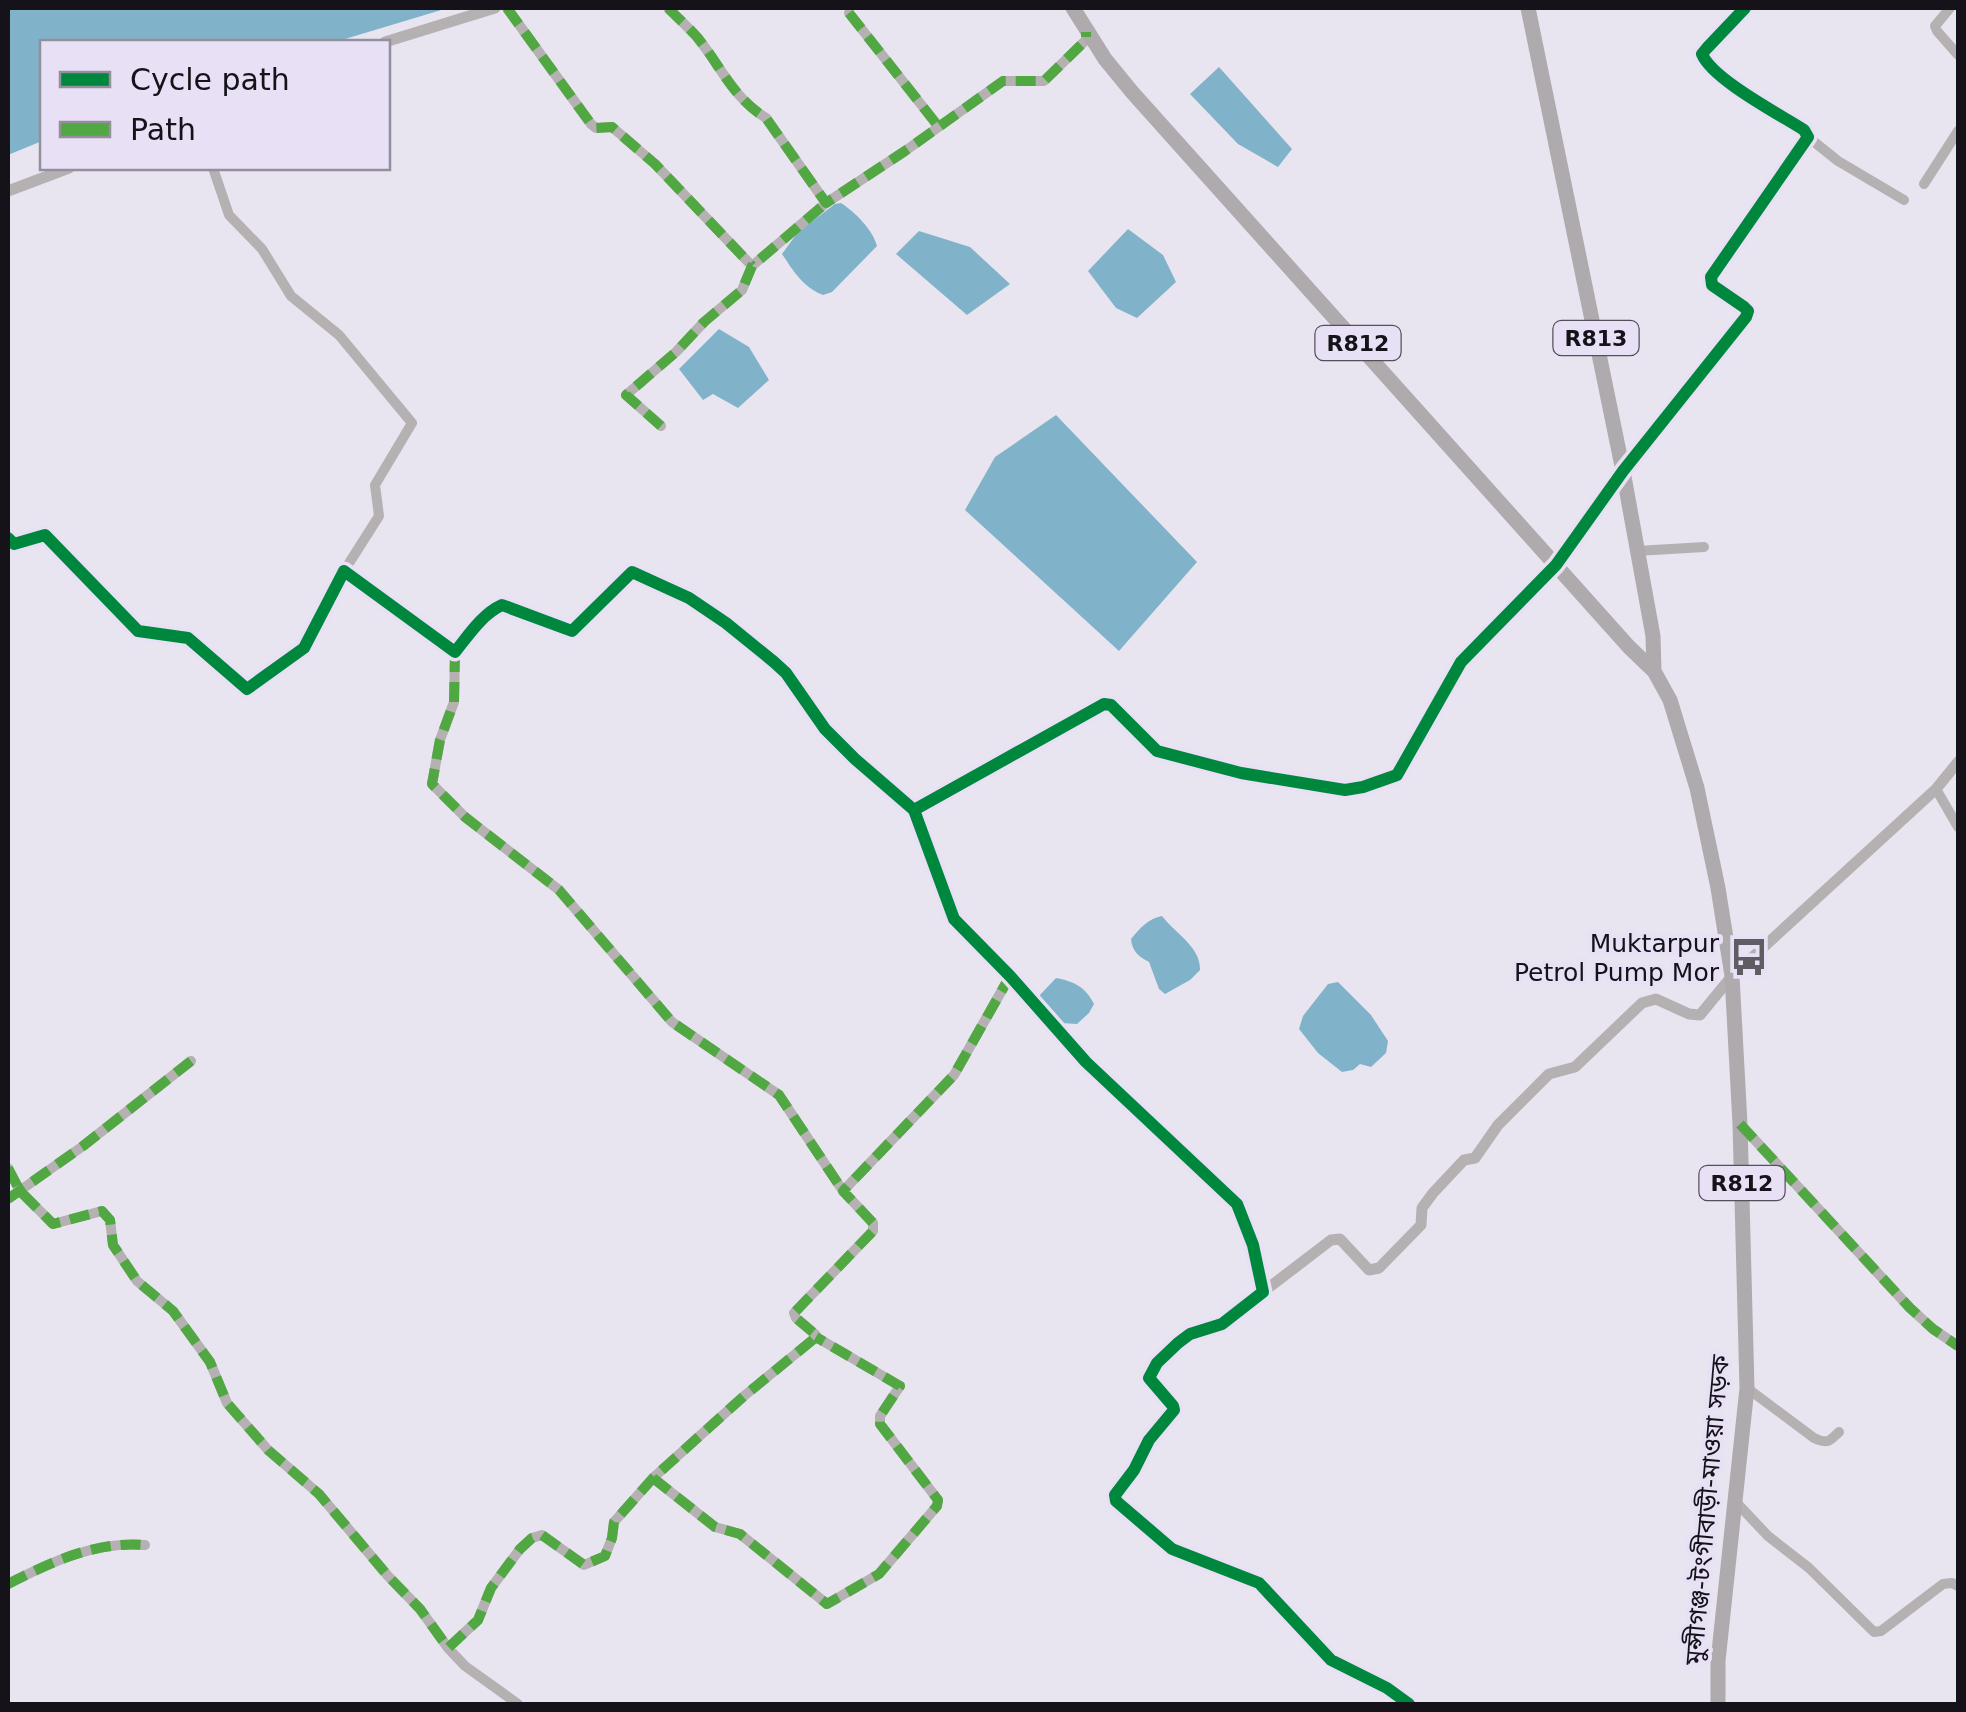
<svg xmlns="http://www.w3.org/2000/svg" width="1966" height="1712" viewBox="0 0 1966 1712" font-family="'DejaVu Sans','Noto Sans Bengali',sans-serif">
<style>
.water{fill:#80b3ca}
.lines{fill:none;stroke-linecap:round;stroke-linejoin:round}
.minor{stroke:#b5b1b2;stroke-width:10}
.tertiary{stroke:#b5b1b2;stroke-width:11}
.primary{stroke:#aeaaad;stroke-width:15}
.quiet{stroke:#51a842;stroke-width:10;stroke-dasharray:20 10;stroke-linecap:butt}
.cycleway-casing{stroke:#e8e0f5;stroke-width:19}
.cycleway{stroke:#00873e;stroke-width:12}
.labels{text-anchor:middle;dominant-baseline:central;stroke-width:8;stroke-linejoin:round;paint-order:stroke}
.shield{fill:#e8e0f5;stroke:#54505b;stroke-width:2.5}
.shield-label{font-size:22px;font-weight:bold;fill:#151219}
.poi-label{font-size:25px;fill:#151219;stroke:#e8e0f5;text-anchor:end}
.street-label{font-size:25px;fill:#151219;stroke:#e8e0f5}
</style>
<rect width="100%" height="100%" fill="#e9e5f0"/>
<path class="water" d="M8 8H448L335 42H42V141L8 155Z
M1219 67 1292 149 1278 167 1238 144 1190 94Z
M841 203C855 212 873 230 877 246L832 292 823 295C803 287 794 272 782 254L798 232 835 204Z
M1128 229 1163 255 1176 282 1137 318 1116 308 1088 271Z
M919 231 970 247 1010 284 967 315 896 254Z
M719 329 749 347 769 380 738 408 713 394 703 400 679 369Z
M1056 415 1197 562 1119 651 965 510 995 457Z
M1162 916C1175 933 1201 947 1200 970L1190 980 1165 994 1159 989 1149 962C1139 957 1132 951 1131 939 1139 929 1149 918 1162 916Z
M1056 978C1073 981 1086 987 1094 1004L1089 1013 1077 1024 1061 1023 1042 1003 1038 997Z
M1338 982 1371 1015 1388 1041 1386 1053 1371 1067 1360 1064 1353 1070 1342 1072 1318 1053 1299 1029 1303 1016 1328 984Z"/>
<g class="lines">
<path class="minor" d="M507 8 591 124 596 128 612 127 655 164 752 266
M668 8C677 17 688 27 697 37 720 65 733 98 766 118L826 203 905 151 1003 81H1044L1086 40V32
M1950 8 1935 26 1937 31 1958 55
M849 13 938 126
M1808 137 1838 161 1904 200
M213 168 229 215 262 249 291 296 339 335 412 423 375 485 379 516 344 571
M1924 184 1958 131
M661 426 626 395 676 352 704 322 742 290 752 266 826 203
M8 538 14 544 45 535 138 631 188 638 247 689 304 648 344 571 455 652C468 636 482 614 502 605L572 631 632 572 689 598 726 623 774 662 786 673 825 729 855 759 914 810 1104 704 1111 705 1157 751 1241 773 1345 790 1363 787 1397 775 1461 662 1556 565 1623 471 1746 317 1748 311 1744 307 1712 285 1711 277 1808 137 1804 130C1779 114 1712 79 1702 54L1707 48 1745 8
M1637 551 1704 547
M455 652 454 702 440 740 432 784 465 817 559 890 672 1022 779 1095 843 1191
M1936 789 1958 827
M914 810 954 919 1010 976 1086 1062 1237 1204 1253 1245 1263 1292 1222 1324 1190 1334 1178 1343 1157 1363 1149 1378 1173 1406 1174 1410 1149 1440 1134 1470 1115 1495 1116 1501 1172 1549 1259 1583 1331 1660 1387 1688 1409 1704
M1741 1125 1910 1308 1933 1329 1958 1346
M8 1168 20 1191 53 1224 102 1211 110 1220 113 1245 137 1281 173 1311 210 1362 227 1403 268 1450 319 1494 388 1576 420 1609 448 1648 465 1666 518 1704
M8 1199 83 1146 191 1061
M1747 1388 1814 1438C1827 1444 1829 1442 1839 1432
M653 1478 715 1527 740 1534 827 1604 879 1574 937 1506 938 1500 880 1424V1416L900 1386 816 1337
M1734 1500 1768 1536 1809 1568 1874 1632 1881 1631 1943 1584 1952 1583 1958 1586
M8 1584C51 1562 95 1541 145 1545
M448 1648 478 1620 491 1588 520 1549 532 1538 542 1535 584 1565 605 1556 612 1538 614 1522 653 1478 744 1396 815 1338 816 1335 796 1318 794 1313 873 1231V1223L843 1191 954 1075 1010 976"/>
<path class="tertiary" d="M385 42 495 8
M8 191 69 168
M1263 1292 1331 1240 1340 1239 1369 1270 1379 1268 1421 1225 1422 1208 1433 1193 1464 1160 1475 1158 1498 1125 1549 1074 1575 1067 1642 1003 1656 999 1689 1014 1700 1015 1732 976 1936 789 1958 762"/>
<path class="primary" d="M1073 8 1105 59 1132 92 1629 647 1654 671 1670 700 1697 788 1718 888 1732 976 1740 1124 1747 1388 1718 1661V1704
M1528 8 1623 471 1653 636 1654 671"/>
<path class="quiet" d="M507 8 591 124 596 128 612 127 655 164 752 266
M668 8C677 17 688 27 697 37 720 65 733 98 766 118L826 203 905 151 1003 81H1044L1086 40V32
M849 13 938 126
M661 426 626 395 676 352 704 322 742 290 752 266 826 203
M455 652 454 702 440 740 432 784 465 817 559 890 672 1022 779 1095 843 1191
M1740 1124 1910 1308 1933 1329 1958 1346
M8 1168 20 1191 53 1224 102 1211 110 1220 113 1245 137 1281 173 1311 210 1362 227 1403 268 1450 319 1494 388 1576 420 1609 448 1648 478 1620 491 1588 520 1549 532 1538 542 1535 584 1565 605 1556 612 1538 614 1522 653 1478 744 1396 815 1338 816 1335 796 1318 794 1313 873 1231V1223L843 1191 954 1075 1010 976 1014 980
M8 1199 83 1146 191 1061
M653 1478 715 1527 740 1534 827 1604 879 1574 937 1506 938 1500 880 1424V1416L900 1386 816 1337
M8 1584C51 1562 95 1541 145 1545"/>
<g class="cycleway-casing">
<path id="cycleway" d="M8 538 14 544 45 535 138 631 188 638 247 689 304 648 344 571 455 652C468 636 482 614 502 605L572 631 632 572 689 598 726 623 774 662 786 673 825 729 855 759 914 810 1104 704 1111 705 1157 751 1241 773 1345 790 1363 787 1397 775 1461 662 1556 565 1623 471 1746 317 1748 311 1744 307 1712 285 1711 277 1808 137 1804 130C1779 114 1712 79 1702 54L1707 48 1745 8
M914 810 954 919 1010 976 1086 1062 1237 1204 1253 1245 1263 1292 1222 1324 1190 1334 1178 1343 1157 1363 1149 1378 1173 1406 1174 1410 1149 1440 1134 1470 1115 1495 1116 1501 1172 1549 1259 1583 1331 1660 1387 1688 1409 1704"/>
</g>
<use href="#cycleway" class="cycleway"/>
</g>
<defs>
<g id="bus-bare" transform="scale(3)"><path d="M-5-6H5V4H4V6H2V4H-2V6H-4V4H-5ZM-3.5-4V0h7V-4ZM-3.5 1.2v1.5H-2V1.2ZM2 1.2v1.5H3.5V1.2Z" fill="#5f5c64" stroke="#e8e0f5" stroke-width="2.5" paint-order="stroke"/></g>
</defs>
<g fill-rule="evenodd">
<use href="#bus-bare" x="1749" y="957"/>
</g>
<g class="labels">
<g class="shield">
<rect x="1553.5" y="321" width="85" height="34" rx="8"/>
<rect x="1315.5" y="326" width="85" height="34" rx="8"/>
<rect x="1699.5" y="1166" width="85" height="34" rx="8"/>
</g>
<g class="shield-label">
<text x="1596" y="338">R813</text>
<text x="1358" y="343">R812</text>
<text x="1742" y="1183">R812</text>
</g>
<g class="poi-label">
<text x="1719" y="943">Muktarpur<tspan x="1719" dy="29">Petrol Pump Mor</tspan></text>
</g>
<g class="street-label">
<text transform="translate(1707 1510) rotate(-85)">মুন্সীগঞ্জ-টংগীবাড়ী-মাওয়া সড়ক</text>
</g>
</g>
<rect width="1966" height="1712" fill="none" stroke="#151219" stroke-width="20"/>
<rect x="40" y="40" width="350" height="130" fill="#e8e0f5" stroke="#948e9d" stroke-width="2.5"/>
<rect x="60" y="72" width="50" height="15" fill="#00873e" stroke="#948e9d" stroke-width="2.5"/>
<text x="130" y="90" font-size="30" fill="#151219">Cycle path</text>
<rect x="60" y="122" width="50" height="15" fill="#51a842" stroke="#948e9d" stroke-width="2.5"/>
<text x="130" y="140" font-size="30" fill="#151219">Path</text>
</svg>
